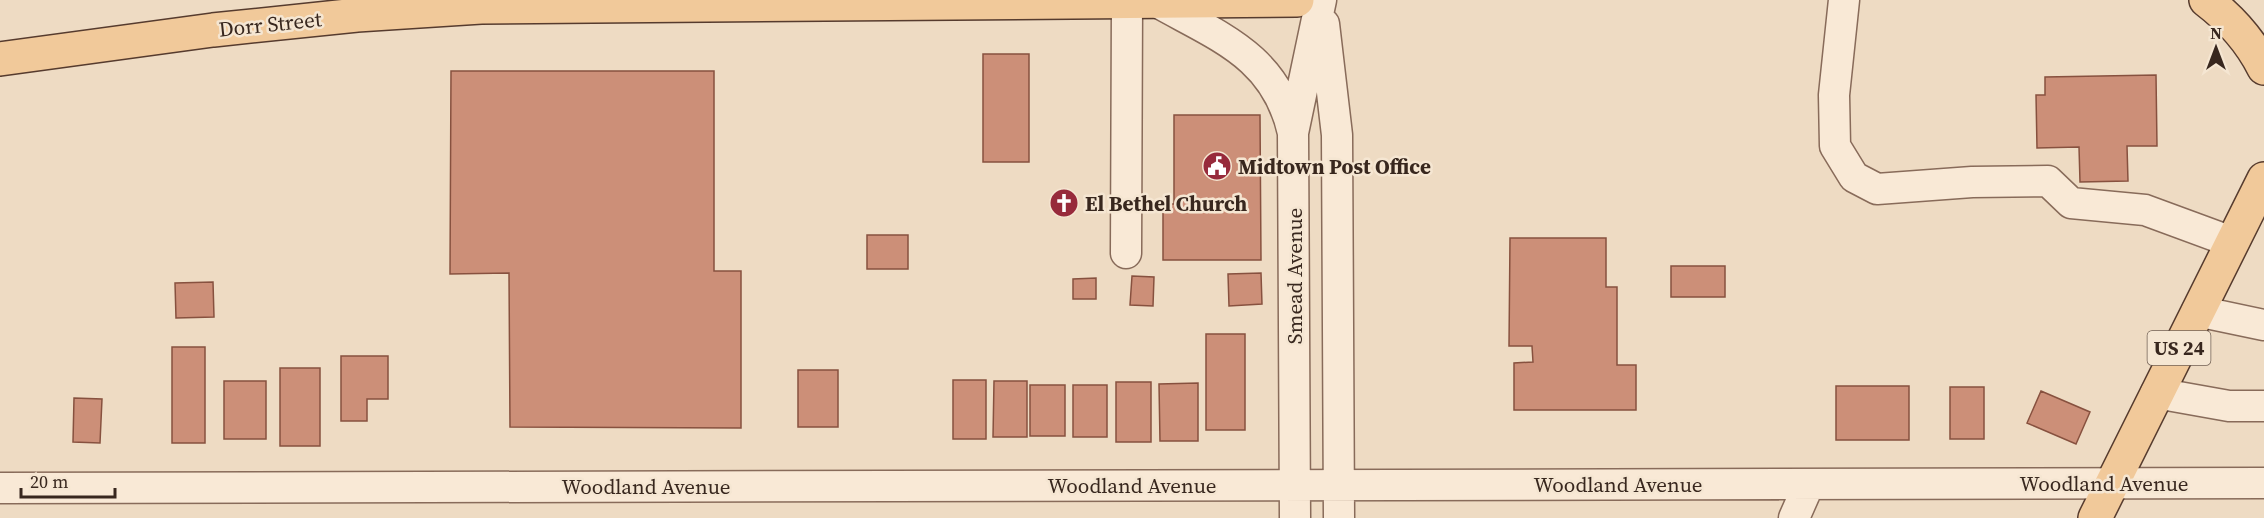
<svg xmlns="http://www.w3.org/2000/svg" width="2264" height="518" viewBox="0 0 2264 518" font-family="'Source Serif 4',serif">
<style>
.building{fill:#cc8f78;stroke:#87513f;stroke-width:1.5}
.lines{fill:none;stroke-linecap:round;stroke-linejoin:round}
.minor-casing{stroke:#886b5a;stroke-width:33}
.major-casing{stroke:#563b2e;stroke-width:36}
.minor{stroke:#f9e9d6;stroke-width:30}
.major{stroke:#f1c99a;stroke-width:33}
.labels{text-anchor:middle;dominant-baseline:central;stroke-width:5;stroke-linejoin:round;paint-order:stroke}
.shield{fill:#f5e6d2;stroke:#716054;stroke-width:1.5}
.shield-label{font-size:20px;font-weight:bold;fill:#38271e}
.street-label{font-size:21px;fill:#38271e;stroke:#f5e6d2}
.poi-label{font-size:21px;font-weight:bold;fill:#38271e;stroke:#f5e6d2;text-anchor:start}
</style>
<rect width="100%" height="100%" fill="#eedbc3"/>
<path class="building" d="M983 54H1029V162H983Z
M451 71H714V271H741V428L510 427 509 273 450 274Z
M2156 75 2157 146H2127L2128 181 2080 182 2079 147 2037 148 2036 95H2045V77Z
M1174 115H1260L1261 260H1163V204H1174Z
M867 235H908V269H867Z
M1510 238H1606V287H1617V365H1636V410H1514V363L1533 362 1532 346H1509Z
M1671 266H1725V297H1671Z
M1261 273 1262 304 1229 306 1228 274Z
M1132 276 1154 277 1153 306 1130 305Z
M1096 278V299H1073V279Z
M213 282 214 317 176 318 175 283Z
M1206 334H1245V430H1206Z
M172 347H205V443H172Z
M341 356H388V399H367V421H341Z
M280 368H320V446H280Z
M798 370H838V427H798Z
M953 380H986V439H953Z
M224 381H266V439H224Z
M994 381H1027V437H993Z
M1116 382H1151V442H1116Z
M1198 383V441H1160L1159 384Z
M1030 385H1065V436H1030Z
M1073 385H1107V437H1073Z
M1836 386H1909V440H1836Z
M1950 387H1984V439H1950Z
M2041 391 2090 412 2076 444 2027 423Z
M74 398 102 399 100 443 73 442Z"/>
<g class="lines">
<g class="minor-casing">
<path id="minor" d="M1844 0 1834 95 1835 146 1854 177 1877 189 1972 182 2048 181 2071 203 2145 210 2232 242
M1157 2C1219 37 1276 56 1293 133
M1324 24 1337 135 1339 518
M1126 253 1127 3
M2197 311 2264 325
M2156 393 2229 406H2264
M0 488 2264 483
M1295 518 1293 133 1321 0
M1794 518 1809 484"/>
</g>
<g class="major-casing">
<path id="major" d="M2206 0C2231 19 2250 40 2264 68
M0 59 213 30 357 15 481 7 1297 0
M2095 518 2264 179"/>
</g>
<use href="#minor" class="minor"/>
<use href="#major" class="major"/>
</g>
<defs>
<g id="civic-disc" transform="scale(1.5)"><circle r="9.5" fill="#972a3b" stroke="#f5e6d2"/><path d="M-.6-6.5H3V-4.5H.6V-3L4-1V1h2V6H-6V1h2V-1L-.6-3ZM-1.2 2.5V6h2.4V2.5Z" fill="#fff"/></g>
<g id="church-disc" transform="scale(1.5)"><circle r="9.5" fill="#972a3b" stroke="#f5e6d2"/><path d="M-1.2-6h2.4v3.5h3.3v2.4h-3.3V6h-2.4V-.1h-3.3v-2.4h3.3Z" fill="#fff"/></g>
</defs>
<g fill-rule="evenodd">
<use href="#civic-disc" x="1217" y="166"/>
<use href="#church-disc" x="1064" y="203"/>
</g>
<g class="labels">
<rect class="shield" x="2147.5" y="331" width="63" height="34" rx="4.5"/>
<g class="shield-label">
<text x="2179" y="348">US 24</text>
</g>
<g class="street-label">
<text transform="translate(270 24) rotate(-6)">Dorr Street</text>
<text transform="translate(1294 276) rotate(-90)">Smead Avenue</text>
<text x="2104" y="483">Woodland Avenue</text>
<text x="1618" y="484">Woodland Avenue</text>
<text x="1132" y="485">Woodland Avenue</text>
<text x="646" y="486">Woodland Avenue</text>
</g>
<g class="poi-label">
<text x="1238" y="166">Midtown Post Office</text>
<text x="1085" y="203">El Bethel Church</text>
</g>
</g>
<g transform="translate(2216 48)" stroke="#f5e6d2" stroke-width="4.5" paint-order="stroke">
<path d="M0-4.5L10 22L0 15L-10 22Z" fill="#38271e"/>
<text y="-9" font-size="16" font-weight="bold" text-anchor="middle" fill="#38271e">N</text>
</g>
<path d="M21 488v9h94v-9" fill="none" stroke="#38271e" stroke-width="3"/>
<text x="30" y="488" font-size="18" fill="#38271e" stroke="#f5e6d2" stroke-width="4.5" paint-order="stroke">20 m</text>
</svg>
